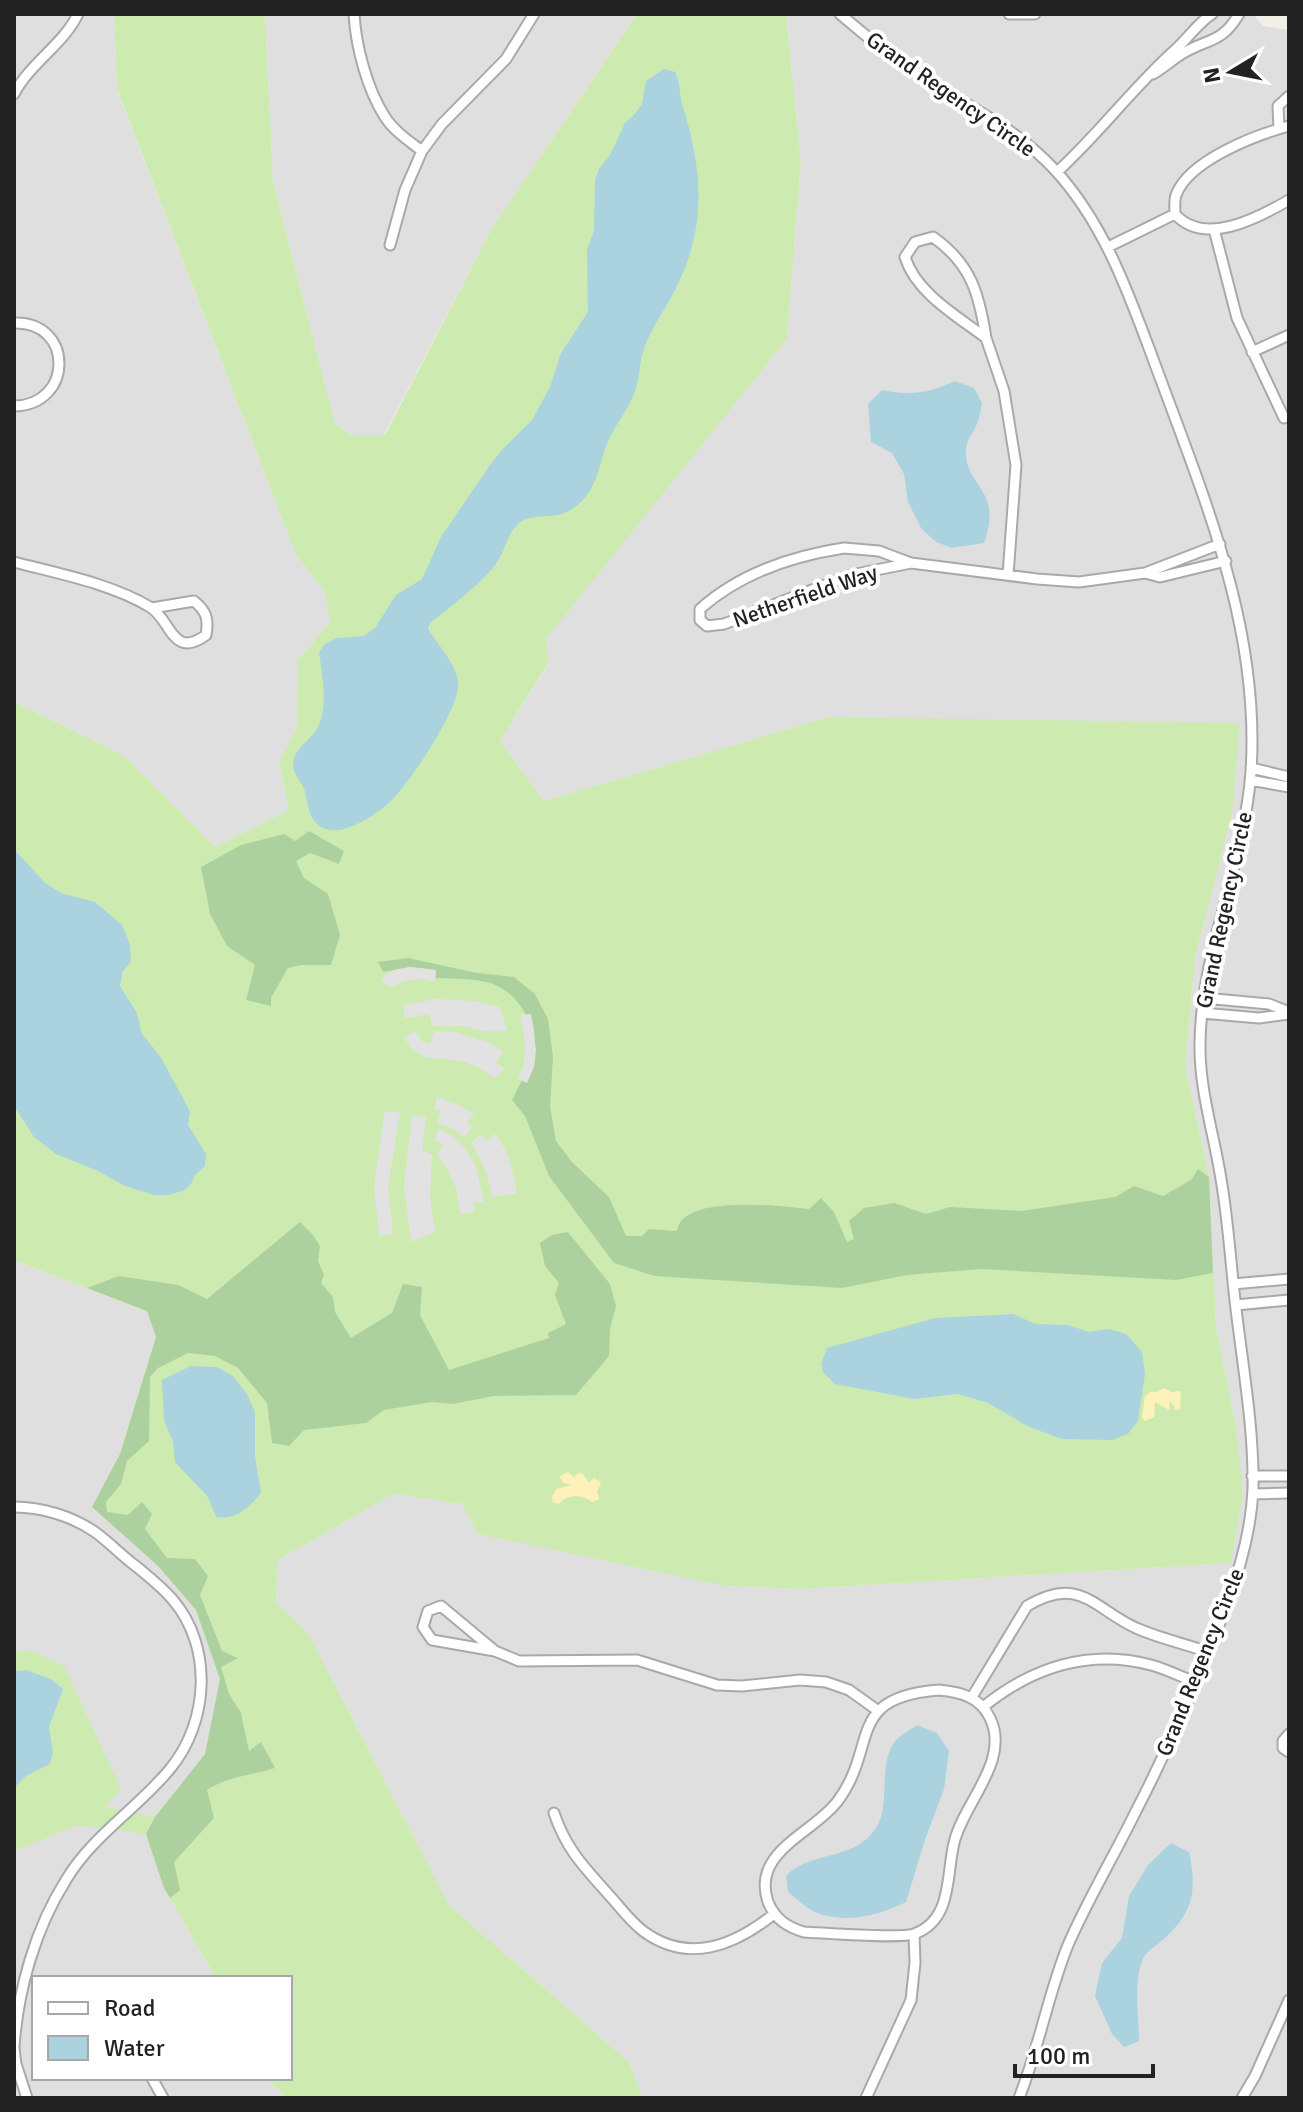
<svg xmlns="http://www.w3.org/2000/svg" width="1303" height="2112" viewBox="0 0 1303 2112" font-family="Signika,sans-serif">
<style>
.residential{fill:#e0dfdf}
.grass{fill:#cdebb0}
.forest{fill:#add19e}
.sand{fill:#fff1ba}
.parking{fill:#e2e2e2}
.water{fill:#aad3df}
.lines{fill:none;stroke-linecap:round;stroke-linejoin:round}
.minor-casing{stroke:#a9a9a9;stroke-width:13}
.minor{stroke:#fff;stroke-width:9}
.labels{text-anchor:middle;dominant-baseline:central;stroke-width:8;stroke-linejoin:round;paint-order:stroke}
.street-label{font-size:22px;fill:#222;stroke:#fff}
</style>
<rect width="100%" height="100%" fill="#f2efe9"/>
<path class="residential" d="M14 14H114L117 90 296 555 324 590 330 622 298 660 297 728 279 762 289 810 215 847 122 754 14 702Z
M265 14H637L492 228 384 435H351L335 424 273 181Z
M786 14H1253L1263 26 1289 30V2098H643L629 2062 449 1905 307 1631 276 1603 278 1560 393 1494 462 1504 726 1586 801 1589 1231 1563 1235 1421 1216 1326 1209 1177 1185 1066 1195 958 1232 814 829 717 544 801 500 741 549 663 545 639 787 339 801 160Z
M14 1260 147 1312 156 1337 120 1454 92 1507 158 1566 196 1610 220 1679 205 1754 155 1817 164 1888 216 1978H34V2078H266L286 2098H14V1851L79 1825 30 1650 14 1652Z"/>
<path class="grass" d="M114 14H265L273 181 335 424 351 435H385L492 228 637 14H786L801 160 787 339 546 639 549 662 500 741 544 801 829 717 1240 723 1232 814 1195 958 1185 1066 1209 1177 1216 1326 1235 1421 1243 1493 1231 1563 801 1589 726 1586 478 1534 462 1504 393 1494 278 1560 276 1603 307 1631 449 1905 629 2062 643 2098H286L266 2078H290V1978H216L164 1888 146 1834 79 1825 14 1851V1652L30 1650 64 1666 121 1789 105 1807 155 1817 205 1754 220 1679 196 1610 158 1566 92 1507 120 1454 156 1337 147 1312 14 1260V702L122 754 215 847 289 810 279 762 297 728 298 660 330 622 324 590 296 555 117 89Z"/>
<path class="forest" d="M309 831 344 851 339 864 310 853 296 861 304 878 328 894 340 935 331 965H301L288 968 271 998V1006L246 1000 255 965 227 946 210 914 201 867 241 845 284 834 295 841Z
M408 958 477 973 514 977 535 994 548 1019 553 1057 550 1106 556 1141 572 1162 609 1197 626 1236H642L649 1229 676 1231C678 1228 679 1223 682 1220 703 1197 780 1206 809 1209L821 1198 834 1212 847 1242 854 1239 849 1221 864 1208 894 1203 926 1214 950 1207 1021 1211 1115 1197 1134 1186 1163 1196 1191 1180 1198 1169 1209 1177 1213 1273 1176 1280 982 1269 907 1275 842 1288 654 1276 614 1263 549 1176 525 1116 512 1100 522 1080 527 1083C537 1059 537 1039 531 1015H526C504 975 475 980 435 978V970L410 967 383 972 378 962Z
M300 1222 313 1235 320 1246 318 1261 324 1275 321 1283 333 1297 335 1312 351 1338 392 1313 403 1284 422 1287 420 1315 449 1370 549 1338 548 1333 566 1324 555 1295 559 1283 545 1266 540 1243 552 1235 568 1232 610 1284 616 1306 610 1329 609 1356 576 1395 494 1396 453 1404 432 1402 384 1410 366 1423 304 1430 289 1446 272 1443 267 1403 238 1368 215 1356 188 1353 158 1368 150 1377 149 1441 127 1461 121 1484 106 1502 107 1512 128 1515 142 1502 152 1514 145 1529 167 1558 195 1559 208 1576 200 1595 222 1651 238 1658 221 1667 229 1694 241 1713 249 1751 261 1742 275 1768C249 1776 231 1775 207 1790L214 1818 174 1862 180 1890 170 1898 164 1888 146 1834 155 1817 205 1754 220 1679 196 1610 158 1566 92 1507 120 1454 156 1337 147 1311 87 1288 119 1276 178 1285 207 1299Z"/>
<path class="sand" d="M1164 1388 1171 1392 1181 1391 1180 1409 1174 1410 1175 1406 1170 1401 1169 1410 1155 1402 1154 1417 1145 1421 1142 1418 1145 1396 1150 1392H1156Z
M568 1472 575 1478 576 1474 582 1473 589 1483 594 1478 601 1482 597 1492 599 1499 592 1502C583 1494 566 1494 559 1504L553 1502 552 1497 556 1489 572 1485 563 1483 560 1478 561 1475Z"/>
<path class="parking" d="M410 967 436 970 435 982 422 979 405 981 391 987 384 984 381 978 394 970Z
M436 999 474 1001 500 1007 507 1031H484L463 1026H432L429 1014 405 1018 403 1005Z
M531 1014 536 1050 534 1067 527 1083 518 1079 524 1065 525 1043 520 1015Z
M414 1031 423 1042 430 1044 434 1031 454 1032 488 1042 503 1052 496 1062 505 1069 495 1078 478 1067 462 1061 426 1057 415 1052 404 1039Z
M437 1097 459 1105 474 1114 467 1123 473 1127 464 1137 451 1128 437 1123 441 1111 434 1109Z
M385 1111 400 1113 388 1186 393 1234 379 1236 374 1184Z
M412 1116 426 1117 422 1151 432 1154 430 1199 435 1232 411 1242 404 1184Z
M439 1129 453 1136 465 1148 476 1167 484 1202 474 1203V1212L460 1214 456 1188 448 1170 437 1155 443 1145 434 1140Z
M481 1134 486 1141 495 1134 504 1147 511 1165 517 1193 492 1197 486 1171 471 1143Z"/>
<path class="water" d="M664 69 675 72C681 84 679 95 683 107 703 172 707 228 675 290 665 310 651 328 644 349 639 362 640 378 635 391 629 410 614 425 607 444 600 461 598 481 587 495 561 529 536 507 517 525 507 535 505 551 497 562 486 580 447 610 430 623L428 629C438 645 455 662 458 681 463 705 408 785 390 802 372 818 328 848 311 816 308 809 307 800 305 792 303 782 293 776 293 765 293 748 313 739 319 725 328 702 322 676 319 652L325 644 337 638 364 636 375 628 396 595 422 579 441 537 490 465 501 451 532 420 550 387 561 353 588 312 587 249 594 231 595 180 599 169 610 155 625 123 634 115 642 104 646 81Z
M955 381 974 388 982 403C981 409 980 415 978 421 975 431 966 440 966 450 964 487 1004 488 984 543L952 548 936 542 921 528 908 502 904 474 892 453 871 442 868 404 882 390C910 396 930 393 955 381Z
M14 849 45 883 61 893 95 902 122 925 130 944 131 962 123 971 120 986 137 1013 142 1034 160 1056 183 1098 190 1112 188 1125 206 1154 205 1166 195 1175 191 1184 185 1190 169 1195H154L125 1186 98 1171 56 1154 34 1137 14 1106Z
M1013 1314 1036 1324 1068 1325 1089 1332 1109 1329 1126 1334 1142 1352 1145 1374 1138 1421 1128 1434 1112 1440 1062 1439 1029 1427 988 1403 958 1394 914 1399 835 1384 823 1372 821 1364 827 1348 935 1318Z
M191 1366 217 1367 232 1375 247 1394 255 1412V1456L261 1493C250 1507 235 1521 216 1517L208 1497 175 1462 173 1441 164 1421 162 1380Z
M26 1670 51 1679 63 1689 49 1727 53 1753 50 1764 26 1776 14 1788V1671Z
M917 1725 937 1733 949 1751 944 1789 925 1840 906 1902C878 1916 843 1925 813 1911 804 1906 796 1898 788 1892L786 1876C810 1850 854 1862 876 1828 891 1804 878 1769 893 1744 898 1736 910 1730 917 1725Z
M1171 1843 1189 1852C1197 1889 1194 1911 1165 1938 1159 1944 1146 1951 1143 1959 1133 1982 1139 2016 1139 2041L1124 2047 1112 2034 1095 1996 1102 1963 1122 1938 1129 1896 1148 1865Z"/>
<g class="lines">
<g class="minor-casing">
<path id="minor" d="M354 14C356 47 367 89 385 117 394 131 409 141 422 151
M840 14C870 40 899 62 932 83 975 110 1019 131 1054 169 1109 228 1134 309 1162 383 1209 510 1260 634 1251 772 1244 865 1201 952 1200 1043 1199 1089 1214 1134 1221 1179 1229 1225 1231 1271 1237 1317 1244 1373 1254 1432 1253 1489 1251 1539 1234 1587 1216 1633 1192 1694 1166 1753 1136 1811 1114 1856 1088 1899 1068 1945 1048 1994 1039 2048 1019 2098
M1009 14H1035
M1153 74C1163 68 1171 61 1180 55 1206 38 1221 45 1239 14
M14 94C30 63 63 45 78 14
M1279 129 1278 106 1289 96
M1057 172C1100 133 1134 86 1177 48 1189 37 1198 23 1212 14
M1175 214C1175 209 1174 201 1176 195 1189 160 1256 135 1289 126
M1175 214C1204 247 1258 218 1289 200
M1214 229 1237 318 1284 418
M933 237C971 264 979 293 986 338 957 316 916 293 905 257L915 242Z
M390 245 405 190 422 151 442 124 506 59 534 14
M1108 247 1175 214
M14 323C74 321 74 405 14 406
M986 338 1004 391 1016 465 1008 575
M1252 352 1289 335
M844 548 879 551 911 563 851 575 724 624 707 626 700 620V609C740 573 792 556 844 548Z
M14 562C60 574 109 583 150 607 171 619 172 660 206 635 209 618 206 611 194 601L152 608
M911 563 1037 579 1079 582 1145 573 1220 544
M1145 573 1160 577 1226 561
M1251 768 1289 777
M1250 780 1289 787
M1204 998 1269 1004 1289 1012
M1202 1013 1259 1018 1289 1014
M1233 1284 1289 1279
M1236 1305 1289 1300
M1252 1476H1289
M1253 1494 1289 1493
M14 1507C41 1507 72 1516 95 1532 109 1542 122 1556 137 1567 149 1577 162 1587 173 1600 213 1647 209 1722 170 1769 138 1808 92 1836 66 1880 35 1929 18 1990 14 2047
M495 1651 441 1606 428 1611 423 1627 432 1640 495 1651 519 1661 637 1660 717 1685 742 1686 800 1680 826 1682 849 1690 877 1710
M939 1690C961 1692 980 1697 990 1718 1011 1761 963 1803 954 1843 946 1875 953 1920 914 1934 898 1939 826 1933 804 1932 787 1927 775 1919 768 1902 751 1852 812 1834 837 1802 879 1747 844 1697 939 1690Z
M972 1697 1027 1606C1080 1575 1093 1608 1136 1628 1159 1638 1185 1644 1208 1652
M983 1707C1031 1668 1089 1648 1151 1665 1166 1669 1182 1677 1197 1683
M1289 1734 1283 1741V1748L1289 1752
M554 1813C566 1849 584 1867 609 1895 620 1907 630 1921 643 1931 689 1965 735 1945 774 1914
M14 2048 16 2064 27 2098
M152 2078 163 2098
M866 2098 911 2000 915 1963 914 1934
M1242 2098 1255 2076 1289 2000"/>
</g>
<use href="#minor" class="minor"/>
</g>
<g class="labels">
<g class="street-label">
<text transform="translate(951 94) rotate(35)">Grand Regency Circle</text>
<text transform="translate(805 596) rotate(-19)">Netherfield Way</text>
<text transform="translate(1224 910) rotate(-78)">Grand Regency Circle</text>
<text transform="translate(1200 1662) rotate(-68)">Grand Regency Circle</text>
</g>
</g>
<rect width="1303" height="2112" fill="none" stroke="#222222" stroke-width="32"/>
<rect x="32" y="1976" width="260" height="104" fill="#ffffff" stroke="#a7a7a7" stroke-width="2"/>
<rect x="48" y="2002" width="40" height="12" fill="#ffffff" stroke="#a7a7a7" stroke-width="2"/>
<text x="104" y="2016" font-size="24" fill="#222222">Road</text>
<rect x="48" y="2036" width="40" height="24" fill="#aad3df" stroke="#a7a7a7" stroke-width="2"/>
<text x="104" y="2056" font-size="24" fill="#222222">Water</text>
<g transform="translate(1231 72) rotate(260)" stroke="#ffffff" stroke-width="6" paint-order="stroke">
<path d="M0-6L14 30L0 20L-14 30Z" fill="#222222"/>
<text y="-12" font-size="22" font-weight="bold" text-anchor="middle" fill="#222222">N</text>
</g>
<path d="M1015 2064v12h138v-12" fill="none" stroke="#222222" stroke-width="4"/>
<text x="1027" y="2064" font-size="24" fill="#222222" stroke="#ffffff" stroke-width="6" paint-order="stroke">100 m</text>
</svg>
